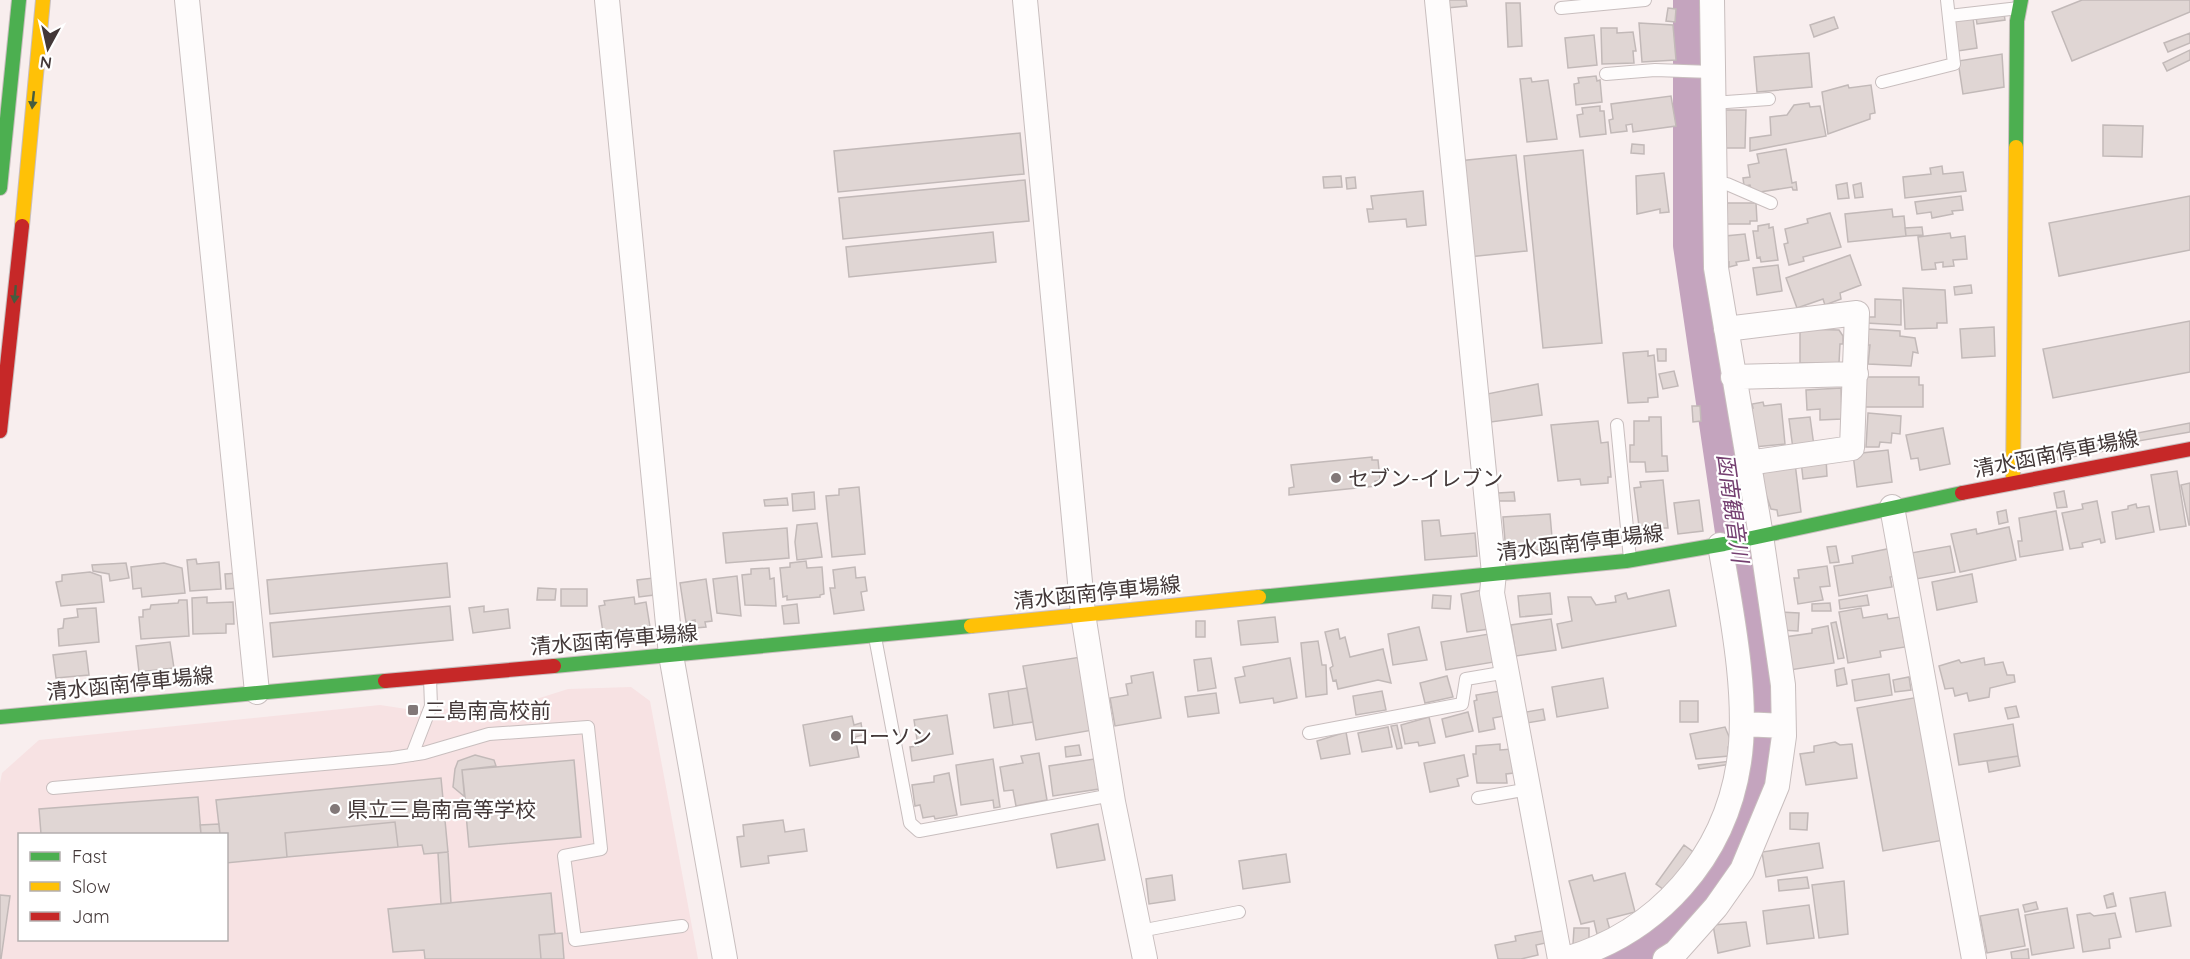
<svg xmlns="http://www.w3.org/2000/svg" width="2190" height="959" viewBox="0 0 2190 959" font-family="Quicksand,'Noto Sans JP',sans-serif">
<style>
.built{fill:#f7e2e3;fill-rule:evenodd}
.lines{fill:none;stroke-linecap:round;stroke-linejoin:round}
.river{stroke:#c4a4be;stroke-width:44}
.building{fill:#e0d6d4;stroke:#c2b9b8;stroke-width:1.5}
.lane-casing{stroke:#c8bebe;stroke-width:14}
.street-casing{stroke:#c8bebe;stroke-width:26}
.fast-casing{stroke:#c8bebe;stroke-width:16}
.slow-casing{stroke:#c8bebe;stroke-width:16}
.jam-casing{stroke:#c8bebe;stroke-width:16}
.lane{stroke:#fefcfc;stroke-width:12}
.street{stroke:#fefcfc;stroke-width:24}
.fast{stroke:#4caf50;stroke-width:14}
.slow{stroke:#ffc107;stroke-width:14}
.jam{stroke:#c62828;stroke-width:14}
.oneway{fill:#465c3f}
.poi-dot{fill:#827878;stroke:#fff;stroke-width:2}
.labels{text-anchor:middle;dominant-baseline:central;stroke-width:4.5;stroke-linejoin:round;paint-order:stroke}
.street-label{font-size:21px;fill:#433838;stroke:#fff}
.poi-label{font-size:21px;fill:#433838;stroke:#fff;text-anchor:start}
.water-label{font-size:22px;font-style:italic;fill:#743f70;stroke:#fff}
</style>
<rect width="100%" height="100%" fill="#f8eeee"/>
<path class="built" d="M631 687 650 701 698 959H0V783L2 773 39 740 380 705 420 711 527 702 568 689ZM20 834H226V940H20Z"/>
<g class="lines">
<path class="river" d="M1614 959 1653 940 1711 883 1737 837 1748 795 1762 702 1695 245V0"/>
</g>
<path class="building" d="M1446 0H1466L1467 6 1447 8Z
M2082 0H2190V12L2072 61 2052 12Z
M1506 3H1520L1522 46 1508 47Z
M1668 8 1676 9 1675 22 1666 21Z
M2004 13 2005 20 1977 24 1976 17Z
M1834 17 1838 28 1814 37 1810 25Z
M1973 18 1977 48 1958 51 1953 21Z
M1639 23 1673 25 1676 60 1642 62Z
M1601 28H1617V33L1633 32 1636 51H1633L1634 63 1602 64Z
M2190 33V43L2168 52 2164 43Z
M1594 35 1597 65 1568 68 1565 38Z
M2190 50V60L2167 71 2163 63Z
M1809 53 1812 87 1757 92 1754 57Z
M2002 54 2004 87 1963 94 1958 61Z
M1596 76 1597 81 1600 80 1602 102 1576 105 1574 84 1579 83 1578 78Z
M1531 78 1532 82 1548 80 1557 139 1527 142 1520 79Z
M1848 85 1849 88 1871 85 1875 113 1870 114V119L1828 134 1822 92Z
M1671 96 1676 126 1633 132 1632 124 1626 125 1627 131 1611 133 1609 120 1613 119 1611 104Z
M1809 103 1810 107 1820 106 1826 136 1750 151V138L1771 135 1770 117 1787 115 1794 105Z
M1600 106V111H1604L1606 134 1580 137 1577 115 1583 114 1582 108Z
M1722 110H1746L1745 148H1722Z
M2103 125 2143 126 2142 157 2103 156Z
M1020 133 1024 174 838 192 834 151Z
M1632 144 1644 145V154L1631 153Z
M1786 149 1792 183 1796 182 1797 190H1793L1792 187 1760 192 1751 189 1750 185 1744 186 1743 178 1750 177 1748 165 1759 163 1757 154Z
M1583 150 1602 343 1543 348 1524 156Z
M1516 155 1527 251 1468 257 1458 161Z
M1942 166 1943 174 1963 172 1966 191 1905 198 1903 177 1931 174 1930 168Z
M1664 173 1669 212 1660 213V209L1637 214 1636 176Z
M1341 176 1342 187 1324 188 1323 177Z
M1355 177 1356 188 1347 189 1346 178Z
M1025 180 1029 221 843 239 839 198Z
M1847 183 1849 198 1838 199 1836 185Z
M1861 183 1863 197 1855 198 1853 185Z
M1423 191 1426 225 1407 227 1406 219 1369 222 1367 209H1373L1371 196Z
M1961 196 1963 210 1952 211 1953 214 1932 218 1931 212 1917 214 1915 202Z
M2190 196V250L2059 276 2049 223Z
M1725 203H1756L1757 221H1750V224H1725Z
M1892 209 1893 217 1904 216 1906 236 1848 242 1845 214Z
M1830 213 1841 247 1803 257 1804 261 1789 265 1784 244 1788 243 1785 229 1808 223 1807 219Z
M1769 224V228L1773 227 1778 260 1761 262 1760 257 1757 258 1753 231H1758V226Z
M1922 227 1923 235 1906 236 1905 228Z
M993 232 996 262 849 277 846 247Z
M1950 233 1951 238 1965 236 1967 259 1953 260 1954 266 1943 267V262L1935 263 1936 269 1922 270 1918 237Z
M1745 234 1749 260 1736 262 1737 265 1729 267V262L1725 263V236Z
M1850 255 1861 285 1840 293 1841 299 1825 305 1823 299 1797 308 1786 278Z
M1778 265 1782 291 1757 295 1753 268Z
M1971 285 1972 293 1955 295 1954 287Z
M1903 288 1945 290 1947 323H1937V328L1905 329Z
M1875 299 1901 300V325L1866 323V317H1875Z
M2190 321V372L2053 398 2043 349Z
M1994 327 1995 356 1962 358 1960 329Z
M1800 329 1839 330 1843 336V344H1840L1839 363H1800Z
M1867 329 1900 331V336L1915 338 1918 353 1913 352 1911 366 1868 364 1870 345H1867Z
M1657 349H1666V361H1658Z
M1648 351V356L1654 355 1658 397 1648 398V402L1628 403 1623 353Z
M1674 371 1678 386 1663 389 1659 374Z
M1863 377H1919V385H1923V407H1863Z
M1538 384 1542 415 1491 422 1487 394Z
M1841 388 1842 419 1820 420V409L1807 410 1806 390Z
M1763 402 1764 406 1781 404 1785 444 1754 447 1750 408H1753L1752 404Z
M1692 406H1700L1701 421 1693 422Z
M1868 413 1901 416 1900 434 1892 433 1891 443 1880 442 1879 447H1866Z
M1649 417H1661L1662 456H1667L1668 471 1646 472 1645 462H1630V445H1634V421H1649Z
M1810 417 1814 446 1793 449 1789 419Z
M1598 421 1601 443 1608 442 1611 477H1608V483L1581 485 1580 479 1558 481 1551 425Z
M2190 423V432L2133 442 2132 434Z
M1943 428 1950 464 1920 470 1918 458 1911 459 1906 435Z
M2115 442 2116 449 2049 461 2048 454Z
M1888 450 1892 482 1857 487 1853 454Z
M1372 457V460H1378L1380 480 1375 481 1376 486 1289 495V488L1294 487 1291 465Z
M1826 458 1827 476 1803 479 1801 461Z
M1795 463 1801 512 1778 516 1777 510 1771 509 1763 486V473Z
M2177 471 2186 526 2160 530 2151 475Z
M1663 480 1668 528H1662L1661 524 1639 526 1634 488 1641 487 1640 482Z
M2190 483V525H2189L2181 485Z
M859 487 865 554 832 557 826 496 839 495V489Z
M2064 491 2067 507 2057 508 2054 493Z
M814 492 815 509 793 511 792 494Z
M1514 492 1515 501H1498V493Z
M787 498 788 505 765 506 764 500Z
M1699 500 1703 531 1678 534 1674 503Z
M2097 501 2105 542 2101 543 2100 539 2082 543 2083 547 2070 549 2062 513 2083 509 2082 504Z
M2136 504 2137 508 2149 506 2154 532 2116 539 2112 512 2128 509V506Z
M2006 510 2008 522 1999 524 1997 512Z
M2056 511 2063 550 2020 557 2018 541H2022L2019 518Z
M1550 514 1553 549 1506 552 1503 517Z
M1439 520 1441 536 1475 533 1477 556 1425 560 1422 521Z
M817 523 822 557 797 560 795 542 797 525Z
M2009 527 2016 560 1960 572 1951 534 1976 529 1977 534Z
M787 528 789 558 726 563 723 533Z
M1650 528 1651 540 1639 542 1637 530Z
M1836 546 1839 562 1830 563 1827 547Z
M1950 546 1955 572 1916 579 1911 553Z
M1892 548 1896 576 1890 577 1892 587 1839 596 1834 566 1853 563 1852 556Z
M196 559 197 564 219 562 221 589 190 591 187 560Z
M806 561 807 568 822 567 824 594 820 595V597L787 600V596L783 597 780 568 790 567V563Z
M126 563 129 578 110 581 109 574 93 571 92 565Z
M164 563 182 568 185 593 142 597 141 588 133 589 131 567Z
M447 563 450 597 270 614 267 580Z
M1827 566 1830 586 1820 587 1823 600 1798 604 1794 578H1799L1798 570Z
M855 567 856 578 865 577 867 591 861 592 864 610 834 614 830 588H835L833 570Z
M769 568 770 579 774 578 776 606 745 605 742 575 751 574V569Z
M90 572 101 576 104 602 61 606 56 582 62 581V575Z
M239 573 240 588 226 589 225 574Z
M1972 574 1977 602 1937 610 1932 582Z
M737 576 741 616 717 613 713 579Z
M653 578 654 595 639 597 637 580Z
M706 579 712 621 705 622 706 627 696 628 695 620 686 622 680 583Z
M538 588 556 589 555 600H537Z
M561 589H587V606H561Z
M1483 590 1489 629 1467 632 1461 594Z
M1669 590 1676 626 1562 648 1557 624 1572 621 1568 597H1591L1596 605 1616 602 1615 596 1626 593 1628 599Z
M1550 593 1552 614 1520 617 1518 596Z
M1433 595 1451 596 1450 609 1432 608Z
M1867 595 1869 605 1840 609 1839 600Z
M207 597V603L233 602 234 624H226V633L193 634 192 598Z
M634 597 635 604 646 602 651 633 604 639 599 606 605 605 604 601Z
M179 600H187L189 636 141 639 139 617H143V610L150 609 151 605 178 603Z
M1830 603 1831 611H1812V604Z
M797 604 799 623 784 624 782 606Z
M450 606 453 640 273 657 270 623Z
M484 606V612L508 609 510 628 473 633 469 608Z
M96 608 99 642 59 646 58 629 63 628 64 619 78 617 77 609Z
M1861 608 1863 618 1887 614 1888 619 1900 617 1905 647 1880 651 1881 657 1848 663 1839 612Z
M1780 612 1799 613 1798 631 1779 630Z
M1275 617 1278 642 1241 645 1238 621Z
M1551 619 1556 650 1516 656 1511 625Z
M1196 621H1205V637H1196Z
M1836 622 1844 658 1838 659 1831 623Z
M1828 626 1834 663 1790 670 1785 637 1812 633V629Z
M1419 627 1427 660 1393 665 1388 634Z
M1338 629 1340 639 1345 637 1350 657 1383 649 1391 683 1378 680 1338 689 1336 680 1333 681 1330 668 1333 666 1325 632Z
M1489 634 1494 662 1446 670 1441 642Z
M1318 641 1322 665H1326L1327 694 1306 697 1301 643Z
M170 642 174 668 139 672 136 646Z
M86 651 89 675 56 678 53 655Z
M1081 657 1093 730 1036 740 1023 666Z
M1211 658 1216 688 1198 691 1194 660Z
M1290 658 1297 698 1274 703 1273 698 1240 703 1235 678 1245 676 1243 667Z
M1984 658 1985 665 2003 662 2007 675H2014L2015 682 1990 688 1989 697 1969 701 1967 693 1955 696 1953 688 1945 689 1939 666 1959 660 1961 663Z
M1844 668 1847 684 1837 686 1835 670Z
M1153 672 1161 718 1115 726 1110 698 1128 695 1126 684 1132 683 1131 676Z
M1889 674 1892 695 1855 701 1852 680Z
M1447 676 1453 697 1425 703 1420 683Z
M1909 677 1911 690 1895 692 1893 680Z
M1603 678 1608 708 1557 717 1552 687Z
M1027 688 1033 722 1013 725 1008 691Z
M1008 691 1013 725 994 728 989 694Z
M1382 691 1386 710 1356 715 1353 696Z
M1500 691 1504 716 1493 718 1495 729 1479 732 1474 701 1477 700 1476 695Z
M1216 693 1219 713 1188 717 1185 697Z
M1919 697 1944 840 1883 851 1857 708Z
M1680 701H1698V722H1680Z
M2016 706 2019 717 2008 719 2005 708Z
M1543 709 1545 720 1527 723 1526 712Z
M1468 712 1473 731 1446 737 1442 719Z
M947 715 953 754 912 761 910 747 918 746 914 720Z
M852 716 854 725 861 723 863 735 855 737 859 757 810 766 803 725Z
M1429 717 1435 743 1419 746 1418 742 1405 744 1401 725Z
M2013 724 2018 756 1959 765 1954 734Z
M1397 725 1402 748 1397 749 1391 726Z
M1388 727 1392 747 1362 752 1358 733Z
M1725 727 1733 746 1728 747 1729 756 1696 759 1690 734Z
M1346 732 1350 754 1321 759 1317 741Z
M1835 742 1840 745 1852 744 1857 778 1806 785 1800 754 1814 752V746Z
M1500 744V750L1512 749 1514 773 1506 774 1507 783H1477L1473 754H1476V746Z
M1079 745 1081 755 1066 757 1065 747Z
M1039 753 1047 800 1016 806 1013 790 1004 791 1000 767 1023 763 1021 756Z
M475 755 494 760 496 766 462 770 465 797 453 787 455 769 458 761Z
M1464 755 1468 776 1457 779 1459 786 1430 792 1424 763Z
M2018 756 2020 766 1989 772 1987 761Z
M993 759 1000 807 994 808 993 800 961 805 956 765Z
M1094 759 1099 789 1053 796 1049 766Z
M574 760 581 837 469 847 462 770Z
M1731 761V764L1699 769 1698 765Z
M949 773 957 815 935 819 934 816 923 818 920 805 915 806 912 785 934 782V776Z
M441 778 448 852 424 854 422 845 398 847 395 822 285 833 287 857 226 863V834H220L216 800Z
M198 797 201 834H41L39 809Z
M465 803 466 814 445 815 443 805Z
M1790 813H1808L1807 830 1790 829Z
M783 820 785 832 804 829 807 851 768 856 769 863 741 867 737 837 744 836 743 825Z
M395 822 398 847 287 857 285 833Z
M219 824 220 834H201L200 825Z
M1098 824 1105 860 1057 868 1051 834Z
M1819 843 1823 868 1766 877 1762 852Z
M1684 845 1696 854 1667 892 1656 884Z
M448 852 451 903 441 904 438 853Z
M1286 854 1290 882 1243 889 1239 861Z
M1625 873 1635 912 1607 919 1610 930 1597 934 1594 921 1581 924 1569 881 1592 875 1594 881Z
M1172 875 1175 900 1149 904 1146 879Z
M1807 877 1809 888 1779 891 1778 880Z
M1844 881 1848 934 1819 938 1812 885Z
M2165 892 2171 926 2136 932 2130 898Z
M551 893 555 934 539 935 541 959H425L424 950 393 952 388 909Z
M2113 893 2116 906 2107 908 2104 896Z
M0 895 10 896 1 959H0Z
M2036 902 2038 909 2025 912 2023 905Z
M1809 905 1814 938 1767 944 1763 911Z
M2067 908 2074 948 2032 955 2025 915Z
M2018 909 2025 946 1987 953 1980 916Z
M2090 913 2094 916 2115 913 2121 937 2109 939 2110 948 2083 952 2077 915Z
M1746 922 1750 946 1718 953 1713 925Z
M1574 928H1589V944H1573Z
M1547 930 1550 942 1536 945 1538 955 1521 959H1498L1495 945 1516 941 1515 936Z
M562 933 564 959H541L539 935Z
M2028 949 2029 959H2012L2011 952Z"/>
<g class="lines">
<g class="lane-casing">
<path id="lane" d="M1561 8 1645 0
M1949 16 2019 8
M1606 74 1655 70 1712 72
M1882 82 1954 64 1947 0
M1712 103 1769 99
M1713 181 1727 184 1771 203
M1617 425 1630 559
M875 637 910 823 919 831 1112 795
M1309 733 1462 704 1466 679 1507 672
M412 755 431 706 430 678
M53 788 392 758 424 753 489 734 588 727 601 849 564 856 575 940 682 926
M1478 798 1529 789
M1140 931 1239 912"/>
</g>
<g class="street-casing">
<path id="street" d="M187 0 257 692
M607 0 671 655 725 959
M1025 0 1083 614 1113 802 1145 959
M1437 0 1494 573 1492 593 1560 959
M1726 329 1857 313 1852 448 1748 463
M1733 377 1856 374
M1892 507 1974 959
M1742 724 1783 726
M1566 959C1658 932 1725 857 1739 762 1749 697 1731 610 1720 545
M1665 959 1676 952 1716 907 1742 870 1777 786 1784 736 1783 685 1761 536 1716 268 1712 0"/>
</g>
<g class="fast-casing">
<path id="fast" d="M2016 147 2017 21 2021 0
M0 188 19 0
M1259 597 1626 561 1724 544 1962 493
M554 666 971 626
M0 717 385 681"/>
</g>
<g class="slow-casing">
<path id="slow" d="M22 226 43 0
M2013 483 2016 147
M971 626 1259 597"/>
</g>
<g class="jam-casing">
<path id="jam" d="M0 431 22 226
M1962 493 2190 449
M385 681 554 666"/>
</g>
<use href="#lane" class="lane"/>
<use href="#street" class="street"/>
<use href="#fast" class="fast"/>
<use href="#slow" class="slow"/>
<use href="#jam" class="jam"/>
</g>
<defs><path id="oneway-solid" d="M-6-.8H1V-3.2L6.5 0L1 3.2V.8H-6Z" transform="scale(1.5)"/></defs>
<g class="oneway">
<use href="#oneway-solid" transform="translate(33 100) rotate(96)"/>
<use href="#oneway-solid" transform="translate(15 294) rotate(95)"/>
</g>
<g class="poi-dot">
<circle cx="1336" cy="478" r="6"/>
<rect x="407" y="704" width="12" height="12" rx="3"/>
<circle cx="836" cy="736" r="6"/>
<circle cx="335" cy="809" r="6"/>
</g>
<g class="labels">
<g class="street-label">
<text transform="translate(2056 453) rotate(-11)">清水函南停車場線</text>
<text transform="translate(1580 542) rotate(-7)">清水函南停車場線</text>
<text transform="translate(1097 592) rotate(-6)">清水函南停車場線</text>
<text transform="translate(614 639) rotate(-5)">清水函南停車場線</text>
<text transform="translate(130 683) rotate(-6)">清水函南停車場線</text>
</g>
<g class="poi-label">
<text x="1348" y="478">セブン-イレブン</text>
<text x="425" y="710">三島南高校前</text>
<text x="848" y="736">ローソン</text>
<text x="347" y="809">県立三島南高等学校</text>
</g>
<g class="water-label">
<text transform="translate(1733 508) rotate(82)">函南観音川</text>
</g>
</g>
<rect x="18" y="833" width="210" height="108" fill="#ffffff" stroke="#b4afaf" stroke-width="1.5"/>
<rect x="30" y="852" width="30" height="9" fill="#4caf50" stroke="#b4afaf" stroke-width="1.5"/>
<text x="72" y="863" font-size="18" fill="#433838">Fast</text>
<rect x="30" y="882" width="30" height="9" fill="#ffc107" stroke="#b4afaf" stroke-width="1.5"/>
<text x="72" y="893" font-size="18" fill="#433838">Slow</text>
<rect x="30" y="912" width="30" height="9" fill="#c62828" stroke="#b4afaf" stroke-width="1.5"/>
<text x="72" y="923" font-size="18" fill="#433838">Jam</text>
<g transform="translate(48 48) rotate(188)" stroke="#ffffff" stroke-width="4.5" paint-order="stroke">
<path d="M0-4.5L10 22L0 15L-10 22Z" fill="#433838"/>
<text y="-9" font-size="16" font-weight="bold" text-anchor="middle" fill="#433838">N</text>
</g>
</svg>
